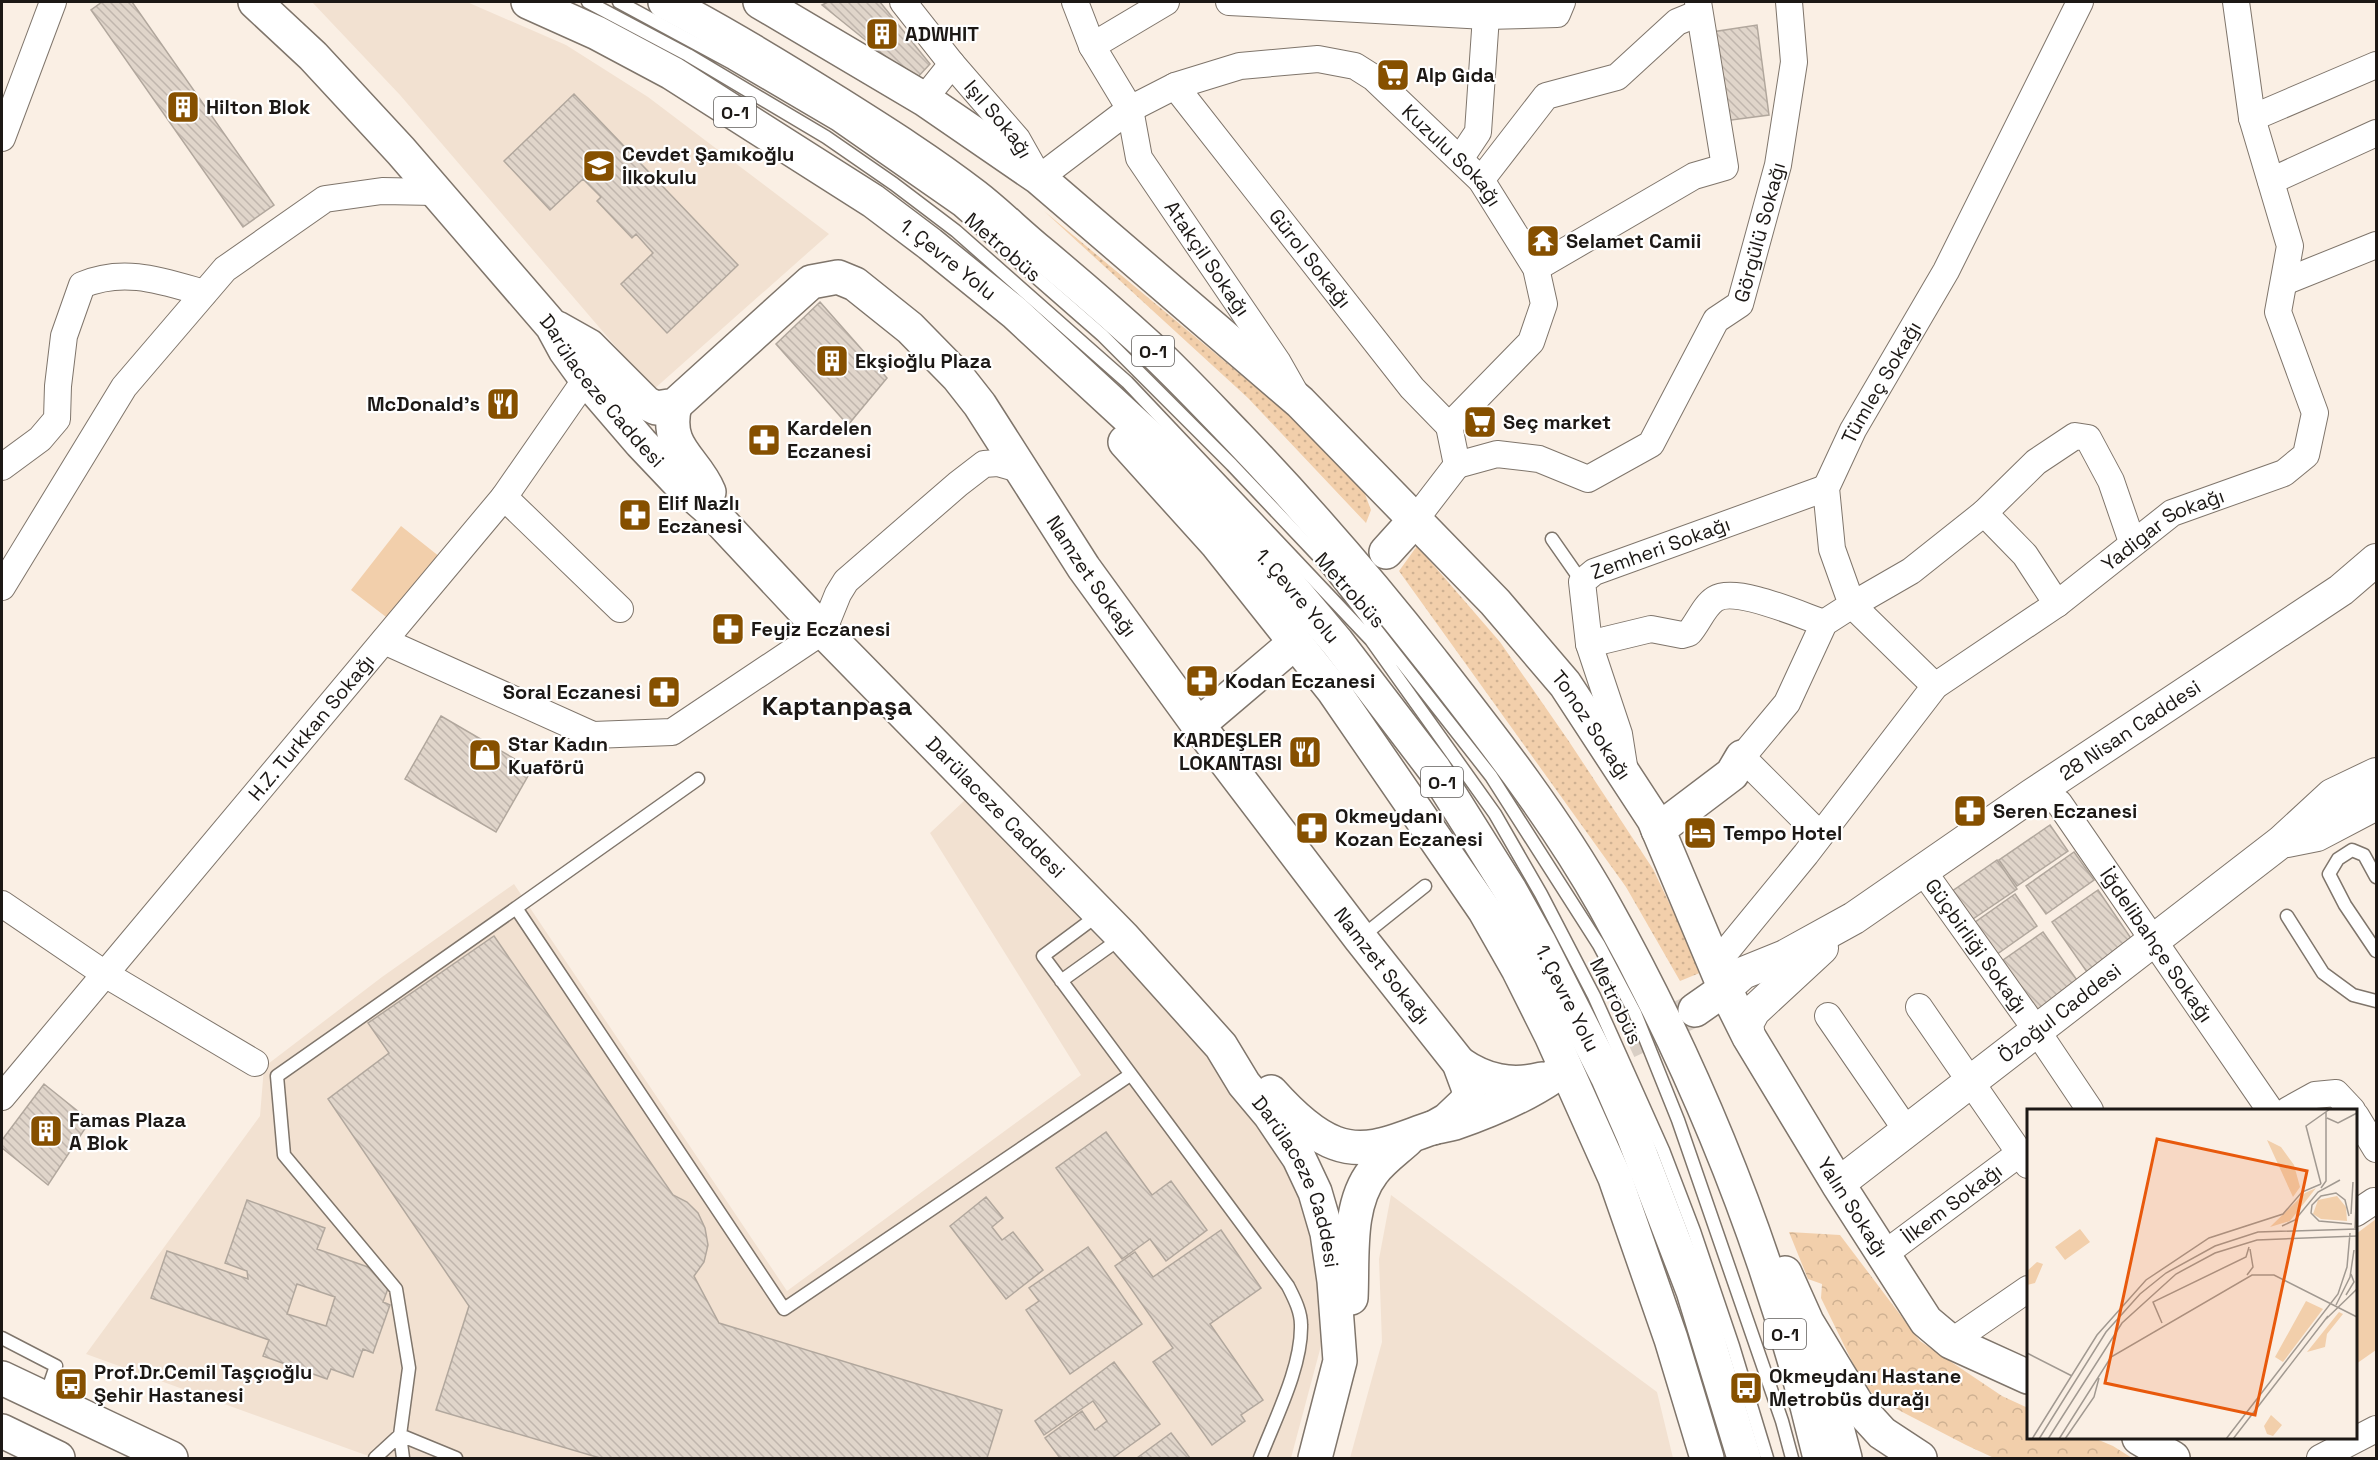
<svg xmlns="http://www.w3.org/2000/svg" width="2378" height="1460" viewBox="0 0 2378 1460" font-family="'Space Grotesk',sans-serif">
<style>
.built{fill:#f2e1d1}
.grass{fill:url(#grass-dots)}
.forest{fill:url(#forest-crowns)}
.park{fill:#f2cfab}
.building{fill:url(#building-back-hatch);stroke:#b1a79d;stroke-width:1.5;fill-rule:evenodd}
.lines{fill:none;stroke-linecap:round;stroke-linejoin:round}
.secondary-tunnel{stroke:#d9cfc5;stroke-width:33;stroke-dasharray:33 16;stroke-linecap:butt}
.service-casing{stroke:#7f756b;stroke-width:15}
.minor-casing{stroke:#7f756b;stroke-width:28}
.tertiary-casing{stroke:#7f756b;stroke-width:34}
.secondary-casing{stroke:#7f756b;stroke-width:36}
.primary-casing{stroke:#7f756b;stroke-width:36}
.trunk-casing{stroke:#7f756b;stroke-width:36}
.service{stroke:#fff;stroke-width:12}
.minor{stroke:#fff;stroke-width:26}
.tertiary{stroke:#fff;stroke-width:32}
.secondary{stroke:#fff;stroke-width:33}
.primary{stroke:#fff;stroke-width:33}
.trunk{stroke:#fff;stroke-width:33}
.labels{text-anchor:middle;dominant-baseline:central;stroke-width:4.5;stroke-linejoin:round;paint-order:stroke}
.shield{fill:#fff;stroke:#605d5b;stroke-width:1.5}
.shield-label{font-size:18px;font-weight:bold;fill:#1c1815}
.poi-label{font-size:20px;font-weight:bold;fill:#1c1815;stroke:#fff;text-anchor:start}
.street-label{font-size:20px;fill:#1c1815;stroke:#fff}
.district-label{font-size:26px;font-weight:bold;fill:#1c1815;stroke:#fff}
.inset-road{fill:none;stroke:#a19991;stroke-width:1.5}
.view{fill:#e8590c;fill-opacity:0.15;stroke:#e8590c;stroke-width:3}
.inset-edge{fill:none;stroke:#1c1815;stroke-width:3}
</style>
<defs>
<pattern id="grass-dots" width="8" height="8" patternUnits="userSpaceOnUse" patternTransform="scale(1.5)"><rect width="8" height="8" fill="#f2cfab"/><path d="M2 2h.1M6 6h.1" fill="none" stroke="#cfb192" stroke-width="1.8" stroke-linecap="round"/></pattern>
<pattern id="forest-crowns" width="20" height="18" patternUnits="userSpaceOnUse" patternTransform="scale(1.5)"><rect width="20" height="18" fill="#f2cfab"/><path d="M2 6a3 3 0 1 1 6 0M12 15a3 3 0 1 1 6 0" fill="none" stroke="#cfb192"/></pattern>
<pattern id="building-back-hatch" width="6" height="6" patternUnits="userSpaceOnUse" patternTransform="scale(1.5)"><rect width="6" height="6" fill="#e0d5ca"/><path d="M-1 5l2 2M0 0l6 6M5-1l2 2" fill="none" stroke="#c0b6ad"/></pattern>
</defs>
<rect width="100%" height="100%" fill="#faefe4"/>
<path class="built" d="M312 2H467L566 45 648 97 829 234 653 390 400 95Z
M965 800 1199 1042 1305 1191 1324 1276 1322 1342 1291 1458H374L86 1354 260 1116 264 1067 382 977 514 884 787 1291 1081 1075 930 833Z
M1391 1195 1657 1392 1673 1458H1350L1382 1342 1379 1259Z"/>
<path class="grass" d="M1044 211 1330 449 1363 489 1371 510 1366 523 1248 398Z
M1417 546 1500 642 1568 740 1653 869 1702 972 1680 981 1626 887 1399 571Z"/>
<path class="forest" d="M1789 1232 1840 1235 1920 1341 2002 1396 2028 1408V1438H2094L2113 1446 2132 1458H1994L1966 1445 1883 1402 1864 1386 1821 1298 1822 1284 1808 1279Z"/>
<path class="park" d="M401 526 440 557 390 620 351 590Z
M2376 1219V1350L2356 1364V1234Z"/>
<path class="building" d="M102 2H132L274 205 243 227 91 10Z
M828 2H880L930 64 915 80 822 5Z
M1757 25 1769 115 1724 121 1712 32Z
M574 94 738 265 667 333 621 284 653 253 636 234 632 238 597 201 601 197 583 179 550 210 504 161Z
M820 302 887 378 848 425 776 344Z
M441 716 532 769 496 832 405 779Z
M2050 825 2068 851 2017 886 1999 860Z
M2074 852 2094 880 2046 914 2026 886Z
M1997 860 2017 889 1967 923 1948 894Z
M2098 890 2139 950 2094 982 2052 922Z
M2015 894 2037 926 1993 957 1971 925Z
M2043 932 2084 990 2037 1024 1996 965Z
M494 936 673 1195 687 1202 698 1213 705 1228 708 1245 704 1262 694 1276 719 1323 1002 1410 987 1458H600L436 1410 469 1306 328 1099 389 1053 368 1023Z
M44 1084 90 1121 48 1185 2 1148V1140Z
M1106 1132 1152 1195 1171 1181 1207 1230 1166 1261 1150 1239 1122 1259 1056 1168Z
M986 1197 1003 1218 992 1227 1002 1240 1013 1232 1043 1270 1006 1299 950 1226Z
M247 1200 325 1228 317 1249 382 1272 379 1279 390 1283 383 1302 390 1305 373 1353 363 1349 353 1377 331 1369 327 1379 263 1356 269 1340 151 1298 167 1251 248 1279 247 1271 225 1263ZM297 1284 335 1297 326 1326 287 1314Z
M1221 1230 1261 1288 1210 1324 1263 1400 1241 1415 1245 1421 1212 1445 1153 1362 1173 1348 1115 1266 1135 1252 1153 1277Z
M1088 1247 1142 1324 1070 1374 1026 1310 1039 1301 1029 1288Z
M1114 1362 1160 1424 1114 1457 1115 1458H1060L1045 1438 1082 1411 1095 1430 1107 1421 1093 1401 1044 1435 1035 1421Z
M1171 1433 1190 1458H1137Z"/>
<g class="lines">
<path class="secondary-tunnel" d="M1583 1063 1691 1012"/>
<g class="service-casing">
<path id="service" d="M588 2 688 55 826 137 894 184 956 231 1127 382 1371 640 1495 814 1541 894 1594 996 1663 1150 1694 1231 1733 1346 1767 1458
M619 2 732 63 836 124 958 209 1102 335 1232 465 1320 558 1491 776 1599 945 1635 1013 1678 1120 1782 1421 1792 1458
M1552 539 1582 582
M2376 877 2364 855 2352 850 2338 859 2329 874 2345 905 2376 951
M516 908 698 779
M1098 915 1043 956 1288 1286C1294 1298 1301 1311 1301 1325 1302 1367 1275 1419 1260 1458
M2287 916 2323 973 2353 995 2376 1001
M1360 938 1425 886
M1061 981 1121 938
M2 1338 56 1366 45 1398
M400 1435 403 1458
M375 1458 400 1435
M456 1458 400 1435 409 1368 396 1289 284 1155 277 1076 516 908 784 1309 1130 1075"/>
</g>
<g class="minor-casing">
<g id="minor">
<path d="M903 2 952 64"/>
<path id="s1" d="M1075 2 1092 46 1130 109 1139 158 1277 361 1294 391"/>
<path d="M1229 2 1486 16 1557 14 1562 2"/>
<path d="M1092 46 1166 2"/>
<path id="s2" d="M1175 86 1412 388 1449 426"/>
<path id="s3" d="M924 99 952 64 1017 139 1039 178 1130 109 1175 86 1240 66 1318 59 1355 66 1374 78 1481 180 1536 268 1544 304 1531 342 1449 426 1457 465 1414 521"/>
<path d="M2252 118 2376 65"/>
<path d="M2 138 53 2"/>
<path d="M1460 159 1478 132 1486 16 1481 2"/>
<path d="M1481 180 1546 96 1617 77 1677 22 1699 13"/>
<path d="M2271 181 2376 133"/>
<path d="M1536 268 1694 176 1725 167 1698 2"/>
<path d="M2284 282 2376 245"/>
<path id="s4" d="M1457 465 1497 454 1539 459 1588 479 1651 444 1716 320 1740 304 1778 165 1794 62 1789 2"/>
<path d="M2 467 40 439 57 419 58 386 64 336 82 285C124 267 162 281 204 293"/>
<path d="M504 497 620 609"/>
<path d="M1984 513 2025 555 2057 604"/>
<path d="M2 587 124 387 225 269 325 199 382 191 435 192"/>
<path d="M384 641 593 735 672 732 823 631 838 594 846 581 958 484 984 464 998 463 1019 469"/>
<path d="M1589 644 1651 629 1682 635 1689 633C1698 623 1704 606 1715 599 1736 586 1800 615 1824 623"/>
<path d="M1935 686 1852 605 1911 571 1984 513 2036 462 2075 436 2088 438 2111 481 2132 542"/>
<path id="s5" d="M1625 772 1619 734 1589 644 1582 582 1594 572 1826 488"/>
<path id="s6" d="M2032 795 2050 798 2059 803 2270 1110"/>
<path id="s7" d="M1820 835 1742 757 1787 703 1824 623 1852 605 1832 549 1826 488 1853 430 1946 271 2080 2"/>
<path id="s8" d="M1923 871 2037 1031 2090 1110"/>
<path id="s9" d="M2 904 105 974 504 497 586 379"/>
<path id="s10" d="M1715 965 1806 854 1935 686 2057 604 2172 513 2284 473 2306 455 2315 413 2278 312 2290 246 2252 118 2236 2"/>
<path d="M1919 1007 2028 1165"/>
<path d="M1828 1016 1907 1131"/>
<path d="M2 1097 105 974 255 1063"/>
<path d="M2288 1110 2315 1095 2336 1093 2352 1110"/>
<path d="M2356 1116 2376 1149"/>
<path d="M2356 1213 2374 1201"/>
<path id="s11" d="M1883 1255 2020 1153"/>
<path d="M1951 1342 2028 1289"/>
<path d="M2320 1458 2376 1429"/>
</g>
</g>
<g class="tertiary-casing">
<g id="tertiary">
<path d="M2287 841 2317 835 2376 804"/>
<path id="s12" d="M1725 989 1743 973 1785 956 1854 918 2032 795 2341 590 2376 560"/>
<path d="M1749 1037 1747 1024 1754 1011 1822 948"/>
<path id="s13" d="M1838 1184 2281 842 2332 795 2376 774"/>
</g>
</g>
<g class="secondary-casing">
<g id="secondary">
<path id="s14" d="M255 2 313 56 401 151 552 326 565 350 586 379 641 443 678 482 709 509 823 631 1123 937 1221 1046 1244 1084 1270 1115 1299 1158 1315 1192 1327 1233 1334 1281 1340 1361 1315 1458"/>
<path id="s15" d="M760 2 924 99 1039 178 1300 402 1495 602 1565 684 1654 820 1725 989 1749 1037 1838 1184 1926 1321 1951 1342 2028 1377"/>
<path id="s16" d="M557 328 589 346 646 403 656 408 675 405 811 282 838 277 855 284 910 328 958 377 980 405 1084 568 1198 725 1360 938 1459 1063 1469 1090 1467 1101 1447 1120 1433 1128"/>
<path d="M675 405C664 449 695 458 709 492"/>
<path d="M1386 552 1414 521"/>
<path d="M1198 725 1292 645"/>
<path d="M1658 830 1732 774 1742 757"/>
<path d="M1695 1010 1725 989"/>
<path d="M1459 1063C1485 1081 1511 1087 1542 1079"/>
<path d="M1271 1092C1288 1111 1311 1134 1335 1143 1369 1156 1401 1138 1432 1128 1440 1126 1447 1125 1455 1123 1490 1111 1523 1097 1554 1076"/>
<path d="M1351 1298C1353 1258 1347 1205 1373 1172 1382 1160 1396 1150 1407 1140"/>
<path d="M2139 1438 2173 1458"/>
</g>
</g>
<g class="primary-casing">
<path id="primary" d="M2 1378 171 1458
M2 1431 58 1458"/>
</g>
<g class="trunk-casing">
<g id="trunk">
<path id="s17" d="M528 2 597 33 672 73 873 201 930 244 1015 313 1160 447 1278 572 1337 642 1434 769 1510 890 1539 942 1608 1078 1633 1135 1693 1291 1744 1458"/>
<path d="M665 2C725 33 782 68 839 104 885 133 931 162 975 196 997 213 1018 234 1040 252 1077 283 1113 314 1149 347 1179 375 1208 406 1237 436 1306 508 1371 583 1432 661 1493 739 1555 818 1604 905 1701 1078 1774 1264 1820 1458"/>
<path d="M1125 442 1217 544 1333 690 1485 911 1518 969 1551 1035 1615 1178 1671 1339 1707 1458"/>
<path d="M1785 1273 1807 1322 1860 1409 1882 1433 1920 1458"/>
<path d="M1821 1367 1845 1458"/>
</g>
</g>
<use href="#service" class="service"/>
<use href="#minor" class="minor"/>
<use href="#tertiary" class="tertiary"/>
<use href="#secondary" class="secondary"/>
<use href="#primary" class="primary"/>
<use href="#trunk" class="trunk"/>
</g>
<defs>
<g id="building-square" transform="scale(1.725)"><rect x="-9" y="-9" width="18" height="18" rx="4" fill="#865000" stroke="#fff"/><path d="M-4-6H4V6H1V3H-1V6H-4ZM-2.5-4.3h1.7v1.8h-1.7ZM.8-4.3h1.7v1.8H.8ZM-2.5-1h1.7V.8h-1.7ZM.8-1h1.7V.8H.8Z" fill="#fff"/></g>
<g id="supermarket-square" transform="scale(1.725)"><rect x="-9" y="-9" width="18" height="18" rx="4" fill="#865000" stroke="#fff"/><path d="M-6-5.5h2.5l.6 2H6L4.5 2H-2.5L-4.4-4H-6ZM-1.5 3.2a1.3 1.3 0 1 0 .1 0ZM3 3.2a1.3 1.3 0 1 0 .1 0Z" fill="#fff"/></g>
<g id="school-square" transform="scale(1.725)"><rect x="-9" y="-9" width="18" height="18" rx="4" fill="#865000" stroke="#fff"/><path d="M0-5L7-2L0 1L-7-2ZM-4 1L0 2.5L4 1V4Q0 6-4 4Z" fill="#fff"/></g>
<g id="temple-square" transform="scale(1.725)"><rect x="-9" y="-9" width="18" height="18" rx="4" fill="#865000" stroke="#fff"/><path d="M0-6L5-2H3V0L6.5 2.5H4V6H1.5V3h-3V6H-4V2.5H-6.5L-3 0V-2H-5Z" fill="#fff"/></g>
<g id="restaurant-square" transform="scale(1.725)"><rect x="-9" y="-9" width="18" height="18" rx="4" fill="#865000" stroke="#fff"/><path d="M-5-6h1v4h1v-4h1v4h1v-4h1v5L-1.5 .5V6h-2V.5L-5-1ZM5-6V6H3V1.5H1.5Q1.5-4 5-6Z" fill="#fff"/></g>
<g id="pharmacy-square" transform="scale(1.725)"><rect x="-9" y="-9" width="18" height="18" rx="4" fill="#865000" stroke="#fff"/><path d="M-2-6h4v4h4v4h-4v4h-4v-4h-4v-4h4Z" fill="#fff"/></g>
<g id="shop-square" transform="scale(1.725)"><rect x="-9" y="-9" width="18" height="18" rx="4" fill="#865000" stroke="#fff"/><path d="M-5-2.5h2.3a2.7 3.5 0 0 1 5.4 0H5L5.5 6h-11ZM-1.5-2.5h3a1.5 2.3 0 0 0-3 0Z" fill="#fff"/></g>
<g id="hotel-square" transform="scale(1.725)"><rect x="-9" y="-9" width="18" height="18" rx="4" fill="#865000" stroke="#fff"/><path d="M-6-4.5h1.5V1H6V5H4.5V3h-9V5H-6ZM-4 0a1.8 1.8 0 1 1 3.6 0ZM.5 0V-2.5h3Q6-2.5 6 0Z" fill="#fff"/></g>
<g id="bus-square" transform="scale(1.725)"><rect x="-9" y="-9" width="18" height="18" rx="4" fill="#865000" stroke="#fff"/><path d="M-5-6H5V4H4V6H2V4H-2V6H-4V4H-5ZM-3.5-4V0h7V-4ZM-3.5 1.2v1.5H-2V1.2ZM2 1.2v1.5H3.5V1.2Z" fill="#fff"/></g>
</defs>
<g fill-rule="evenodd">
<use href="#building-square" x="882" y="34"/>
<use href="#supermarket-square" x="1393" y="75"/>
<use href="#building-square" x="183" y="107"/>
<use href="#school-square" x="599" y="166"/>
<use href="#temple-square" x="1543" y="241"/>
<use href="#building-square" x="832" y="361"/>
<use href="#restaurant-square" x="503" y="404"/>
<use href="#supermarket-square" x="1480" y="422"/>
<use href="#pharmacy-square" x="764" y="440"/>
<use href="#pharmacy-square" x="635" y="515"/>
<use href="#pharmacy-square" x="728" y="629"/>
<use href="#pharmacy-square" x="1202" y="681"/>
<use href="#pharmacy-square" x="664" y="692"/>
<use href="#restaurant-square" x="1305" y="752"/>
<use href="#shop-square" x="485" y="755"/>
<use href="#pharmacy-square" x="1970" y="811"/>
<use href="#pharmacy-square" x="1312" y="828"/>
<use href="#hotel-square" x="1700" y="833"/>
<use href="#building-square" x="46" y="1131"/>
<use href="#bus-square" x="71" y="1384"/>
<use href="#bus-square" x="1746" y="1388"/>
</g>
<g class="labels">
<g class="shield">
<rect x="714" y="97" width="42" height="30" rx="4.5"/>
<rect x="1132" y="336" width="42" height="30" rx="4.5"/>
<rect x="1421" y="767" width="42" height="30" rx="4.5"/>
<rect x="1764" y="1319" width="42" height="30" rx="4.5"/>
</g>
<g class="shield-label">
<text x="735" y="112">O-1</text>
<text x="1153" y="351">O-1</text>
<text x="1442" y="782">O-1</text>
<text x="1785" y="1334">O-1</text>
</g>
<g class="poi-label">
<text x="905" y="34">ADWHIT</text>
<text x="1416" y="75">Alp Gıda</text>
<text x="206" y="107">Hilton Blok</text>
<text x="622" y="154">Cevdet Şamıkoğlu<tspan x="622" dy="23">İlkokulu</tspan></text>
<text x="1566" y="241">Selamet Camii</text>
<text x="855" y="361">Ekşioğlu Plaza</text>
<text x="480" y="404" text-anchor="end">McDonald's</text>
<text x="1503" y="422">Seç market</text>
<text x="787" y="428">Kardelen<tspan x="787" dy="23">Eczanesi</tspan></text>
<text x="658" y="503">Elif Nazlı<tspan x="658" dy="23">Eczanesi</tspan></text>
<text x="751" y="629">Feyiz Eczanesi</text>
<text x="1225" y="681">Kodan Eczanesi</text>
<text x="641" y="692" text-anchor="end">Soral Eczanesi</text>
<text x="1282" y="740" text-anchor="end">KARDEŞLER<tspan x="1282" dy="23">LOKANTASI</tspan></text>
<text x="508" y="744">Star Kadın<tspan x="508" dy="23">Kuaförü</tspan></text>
<text x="1993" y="811">Seren Eczanesi</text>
<text x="1335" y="816">Okmeydanı<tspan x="1335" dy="23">Kozan Eczanesi</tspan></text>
<text x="1723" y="833">Tempo Hotel</text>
<text x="69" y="1120">Famas Plaza<tspan x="69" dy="23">A Blok</tspan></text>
<text x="94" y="1372">Prof.Dr.Cemil Taşçıoğlu<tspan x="94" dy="23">Şehir Hastanesi</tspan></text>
<text x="1769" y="1376">Okmeydanı Hastane<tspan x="1769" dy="23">Metrobüs durağı</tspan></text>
</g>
<g class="street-label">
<text stroke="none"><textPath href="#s3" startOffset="117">Işıl Sokağı</textPath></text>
<text stroke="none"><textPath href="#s3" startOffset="670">Kuzulu Sokağı</textPath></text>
<text stroke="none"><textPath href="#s4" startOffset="452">Görgülü Sokağı</textPath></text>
<text transform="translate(1003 247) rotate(41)">Metrobüs</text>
<text stroke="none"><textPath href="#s1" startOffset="292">Atakçil Sokağı</textPath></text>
<text stroke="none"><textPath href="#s2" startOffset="219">Gürol Sokağı</textPath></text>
<text stroke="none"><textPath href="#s17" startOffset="494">1. Çevre Yolu</textPath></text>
<text stroke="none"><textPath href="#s7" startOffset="542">Tümleç Sokağı</textPath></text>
<text stroke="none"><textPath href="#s14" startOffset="522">Darülaceze Caddesi</textPath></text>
<text stroke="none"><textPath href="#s10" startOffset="633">Yadigar Sokağı</textPath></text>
<text stroke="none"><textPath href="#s5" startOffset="282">Zemheri Sokağı</textPath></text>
<text stroke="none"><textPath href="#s16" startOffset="756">Namzet Sokağı</textPath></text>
<text transform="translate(1350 590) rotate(48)">Metrobüs</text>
<text stroke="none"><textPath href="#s17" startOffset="980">1. Çevre Yolu</textPath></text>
<text stroke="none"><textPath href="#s15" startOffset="1110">Tonoz Sokağı</textPath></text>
<text stroke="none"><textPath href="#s9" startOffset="446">H.Z. Turkkan Sokağı</textPath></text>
<text stroke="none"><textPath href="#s12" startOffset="482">28 Nisan Caddesi</textPath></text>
<text stroke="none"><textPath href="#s14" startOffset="1096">Darülaceze Caddesi</textPath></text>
<text stroke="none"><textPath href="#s6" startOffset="201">İğdelibahçe Sokağı</textPath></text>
<text stroke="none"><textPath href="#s8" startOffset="92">Güçbirliği Sokağı</textPath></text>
<text stroke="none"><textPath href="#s16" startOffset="1242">Namzet Sokağı</textPath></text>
<text stroke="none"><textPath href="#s17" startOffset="1466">1. Çevre Yolu</textPath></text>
<text transform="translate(1616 1001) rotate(64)">Metrobüs</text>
<text stroke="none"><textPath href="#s13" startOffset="280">Özoğul Caddesi</textPath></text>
<text stroke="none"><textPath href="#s14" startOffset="1582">Darülaceze Caddesi</textPath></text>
<text stroke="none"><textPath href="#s11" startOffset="86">İlkem Sokağı</textPath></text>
<text stroke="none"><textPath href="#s15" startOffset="1660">Yalın Sokağı</textPath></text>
</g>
<g class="district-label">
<text x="837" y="706">Kaptanpaşa</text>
</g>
</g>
<g transform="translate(2027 1109)">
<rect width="330" height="330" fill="#faefe4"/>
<path d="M310 87 319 98 320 112 294 110 286 105 291 91ZM279 192 296 200 256 253 248 248ZM312 203 316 205 300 225 298 238 280 243Z" fill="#f2cfab"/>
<path d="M289 79 263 112 243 118 278 84Z" fill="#f2cfab"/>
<path d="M240 31 254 38 267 56 273 78 266 88ZM53 120 63 133 38 151 28 138ZM10 153 16 155 8 174 0 176V162ZM244 306 255 316 246 327 240 325 237 317Z" fill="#f2cfab"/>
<path class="inset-road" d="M300 9 311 14 330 4M294 75 279 17 303 0M294 79 299 72V3M324 105 326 73M322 107 318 91 309 84 294 87 285 96 284 104 292 112 325 115M255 117 268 111 291 83 313 71M328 119 330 73M220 166 226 158 223 140M319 186 327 173 324 165M309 196 323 168 327 141M299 210 330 180M135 214 126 193 219 148 222 138M0 244 45 267M5 330 70 226 119 171 182 129 256 105 275 83 294 75M12 330 79 223 113 185 139 164 188 137 231 123 330 120M21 330 95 214 149 165 188 144 230 131 330 127M32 330 84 248 225 166H247L330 208M38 330 67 288 72 269M199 330 311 185 320 158 323 124M206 330 301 207"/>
<path class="view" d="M130 30 280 62 228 306 78 274Z"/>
<rect width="330" height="330" class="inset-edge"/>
</g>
<rect width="2378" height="1460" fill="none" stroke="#1c1815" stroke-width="6"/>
</svg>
